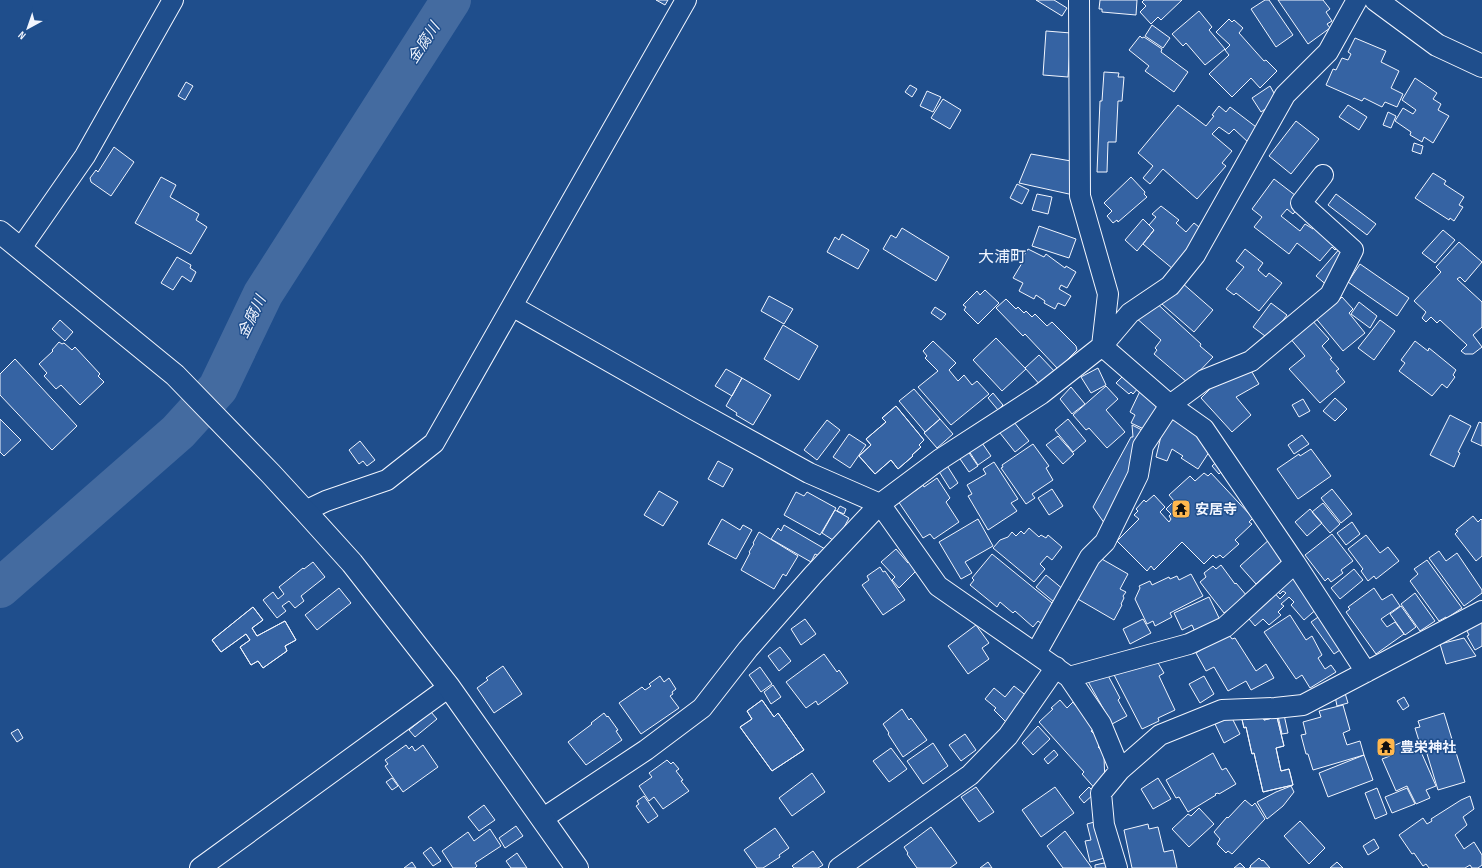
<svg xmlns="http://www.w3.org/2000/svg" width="1482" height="868" viewBox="0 0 1482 868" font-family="'Sofia Sans Condensed','Noto Sans JP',sans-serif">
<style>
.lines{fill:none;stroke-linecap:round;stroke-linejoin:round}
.river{stroke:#446ba0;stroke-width:40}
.building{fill:#3563a3;stroke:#f2f6ff}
.minor-casing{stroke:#f2f6ff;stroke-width:22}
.tertiary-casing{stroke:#f2f6ff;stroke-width:24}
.minor{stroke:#1f4e8c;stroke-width:20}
.tertiary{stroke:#1f4e8c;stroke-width:22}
.labels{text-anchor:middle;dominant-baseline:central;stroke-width:3;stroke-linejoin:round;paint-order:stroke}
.poi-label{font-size:14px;font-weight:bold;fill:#f2f6ff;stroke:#1f4e8c;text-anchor:start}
.water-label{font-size:15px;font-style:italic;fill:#f2f6ff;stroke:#1f4e8c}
.quarter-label{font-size:16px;fill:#f2f6ff;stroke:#1f4e8c}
</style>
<rect width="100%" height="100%" fill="#1f4e8c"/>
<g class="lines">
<path class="river" d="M0 588 178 432 218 388 263 294 451 0"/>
</g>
<path class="building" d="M656 0H668L665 5Z
M1036 0H1054L1067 8 1062 16Z
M1100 0H1137L1136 15 1102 12V9H1099Z
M1144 0H1182L1161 20 1158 17 1151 24 1140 12 1146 6 1142 2Z
M1265 0H1269L1293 35 1276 47 1251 9Z
M1278 0H1323L1330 9 1326 12 1332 21 1327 24 1330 28 1308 44Z
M1199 11 1212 27 1209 30 1225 49 1205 65 1186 43 1183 46 1172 34Z
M1229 19 1232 22 1234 20 1243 28 1239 33 1264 61 1266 60 1277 71 1260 88 1251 78 1232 97 1209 74 1229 55 1225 50 1230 45 1216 32Z
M1152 25 1170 38 1163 48 1145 36Z
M1046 31 1071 33 1068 77 1043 75Z
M1140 36 1142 38 1144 37 1162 49 1161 52 1188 72 1174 92 1145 71 1149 66 1129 50Z
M1355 38 1386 51 1381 62 1399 71 1391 88 1403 94 1397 107 1385 102 1382 107 1364 98 1362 101 1326 85 1333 69 1336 70 1342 58 1348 60 1351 54 1348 52Z
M1104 72 1119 73 1118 77H1124L1122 101H1118L1116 142H1108L1107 172H1097L1100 101H1102Z
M1415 78 1437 93 1433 99 1441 104 1438 110 1449 116 1433 143 1424 137 1422 142 1410 135 1411 132 1395 121 1403 108 1413 114 1416 110 1402 100Z
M186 82 193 86 185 100 178 96Z
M910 85 917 89 912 97 905 92Z
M1270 86 1278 100 1261 112 1252 98Z
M927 91 941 97 933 112 920 106Z
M943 99 961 110 950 129 931 118Z
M1178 105 1206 126 1214 116 1212 115 1219 106 1226 112 1230 107 1260 130 1249 143 1234 129 1229 134 1219 127 1212 134 1232 151 1222 163 1226 166 1197 199 1163 169 1150 184 1143 178 1153 166 1138 153Z
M1348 105 1367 117 1359 130 1339 117Z
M1388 112 1396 116 1391 128 1383 125Z
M1296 121 1319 139 1291 174 1269 156Z
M1414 143 1423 146 1421 154 1412 151Z
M114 147 134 162 111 196 91 182 90 178 96 170 98 172Z
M1031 154 1071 161 1078 196 1019 183Z
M1433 173 1446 181 1444 184 1464 197 1459 205 1463 207 1454 221 1450 218 1449 220 1415 198Z
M161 177 176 185 170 197 199 214 196 220 207 227 191 254 135 223Z
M1131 177 1145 192 1144 194 1147 197 1118 222 1117 220 1113 223 1107 216 1112 211 1104 203Z
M1274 179 1304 202 1293 214 1287 209 1281 216 1300 231 1305 224 1313 229 1322 218 1345 237 1335 250 1332 247 1320 261 1297 243 1289 254 1254 227 1262 217 1252 209Z
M1017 184 1029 190 1022 204 1010 198Z
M1037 194 1052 197 1048 214 1032 210Z
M1336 194 1376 224 1367 235 1328 205Z
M1161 206 1179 220 1176 223 1186 232 1194 223 1209 235 1173 269 1143 244 1154 230 1149 225 1156 217 1152 214Z
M1143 219 1154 230 1137 251 1125 240Z
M1039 226 1076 239 1069 258 1032 246Z
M902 228 949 257 936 281 883 249 891 235 896 238Z
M1443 230 1455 240 1435 263 1422 253Z
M842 234 869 250 858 269 827 252 835 237 839 240Z
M1459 242 1482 262 1465 282 1460 277 1457 279 1482 302V327L1473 335 1482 347 1473 354H1465L1461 351 1467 345 1440 320 1437 323 1431 317 1426 322 1422 318 1426 312 1414 301 1441 272 1436 267Z
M1341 247 1348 263 1329 287 1316 276Z
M1028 249 1044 257 1046 254 1065 268 1066 266 1076 272 1067 288 1061 285 1059 289 1071 296 1065 306 1058 303 1055 309 1044 303 1045 301 1036 295 1034 299 1019 291 1023 283 1013 278 1022 263 1020 262Z
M1245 249 1263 263 1258 270 1266 277 1269 273 1282 283 1259 311 1236 293 1234 295 1226 289 1244 267 1236 261Z
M177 257 191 265 190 268 196 272 191 282 182 276 173 290 161 283Z
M1360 264 1409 298 1397 316 1348 282Z
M1181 282 1213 310 1194 332 1162 304Z
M985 290 999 303 978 324 964 310 966 307 963 305 977 291 980 295Z
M769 296 793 309 784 324 761 311Z
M1337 297 1340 299 1342 297 1353 309 1349 313 1365 333 1343 351 1314 316Z
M1006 299 1016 309 1018 307 1024 313 1026 311 1032 317 1035 314 1047 326 1052 322 1076 346 1077 350 1058 369 1025 334 1023 336 996 308Z
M1152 299 1201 344 1200 346 1213 357 1188 383 1154 354 1157 350 1155 348 1161 340 1135 317Z
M1359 302 1377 316 1370 328 1351 314Z
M1271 303 1287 315 1269 339 1253 327Z
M935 307 946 314 941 320 931 313Z
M1311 319 1329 339 1322 346 1332 358 1330 359 1339 369 1336 371 1345 382 1320 403 1289 369 1305 356 1289 337Z
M60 320 73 332 65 341 52 329Z
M1380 320 1395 331 1374 360 1358 348Z
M783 325 818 346 799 380 764 359Z
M996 338 1026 369 1002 391 973 360Z
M933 341 956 363 949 370 958 381 964 375 972 385 977 381 989 394 951 425 918 387 938 371 925 358 927 356 923 351Z
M1415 341 1428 351 1429 348 1456 370 1453 375 1455 377 1447 388 1442 384 1432 396 1399 371 1405 363 1401 360Z
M59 342 62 344 64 343 72 350 75 347 100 374 98 376 104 382 80 405 61 385 56 389 44 376 47 373 39 364 53 351 52 350Z
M1039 355 1057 374 1042 387 1025 368Z
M15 359 77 426 52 450 0 395V374Z
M1249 367 1259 384 1236 397 1251 415 1232 432 1201 398 1218 381Z
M1098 368 1106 385 1091 393 1081 377Z
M726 369 742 378 732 396 715 386Z
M1114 369 1144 381 1133 394 1131 392 1129 394 1116 383 1122 377Z
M742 378 771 395 753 425 736 415 737 413 726 406Z
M1106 386 1118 399 1106 410 1125 432 1107 448 1089 428 1086 430 1073 415Z
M1071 387 1085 404 1072 414 1060 399Z
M914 389 940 419 925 432 899 401Z
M1141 389 1161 399 1146 430 1131 423 1135 415 1130 412Z
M993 393 1003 405 998 410 988 398Z
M1335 398 1347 409 1335 421 1323 411Z
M1303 399 1310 411 1299 417 1292 405Z
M896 406 924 440 919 445 921 447 912 455 913 456 898 469 891 460 875 474 859 456 871 445 866 439 886 422 882 418Z
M896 406 924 440 919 445 921 447 912 455 913 456 898 469 891 460 875 474 859 456 871 445 866 439 886 422 882 418Z
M1450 415 1471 426 1458 452 1460 453 1454 467 1430 455Z
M1174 416 1215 443 1198 469 1181 458 1183 456 1172 449 1167 461 1156 457 1161 436Z
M1010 417 1029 441 1015 452 996 428Z
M0 419 21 440 4 456 0 452Z
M940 419 953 434 937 448 924 433Z
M1068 419 1086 441 1073 452 1055 430Z
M827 420 840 430 817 460 804 450Z
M1479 422 1482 423V446L1471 441Z
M1132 425 1144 431 1107 527 1093 507 1131 437H1133Z
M849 434 866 445 850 468 833 457Z
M1302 435 1309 444 1294 454 1288 445Z
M1058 436 1074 454 1063 464 1046 445Z
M980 440 991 456 978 465 967 448Z
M360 441 375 460 367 466 363 461 359 464 349 450Z
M1033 444 1049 466 1046 468 1053 480 1032 494 1035 498 1026 504 1001 468 1003 467 1002 465Z
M1311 449 1331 476 1298 499 1277 469 1299 454 1300 456Z
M967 450 978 466 969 472 958 456Z
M1224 455 1231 462 1219 474 1212 466Z
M718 461 733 469 723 487 708 479Z
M994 462 1018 499 1011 503 1017 511 988 530 968 496 972 494 967 485 986 474 983 469Z
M946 464 958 483 950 489 938 470Z
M1204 473 1208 476 1211 473 1253 518 1249 522 1252 524 1235 540 1239 544 1223 558 1220 555 1216 558 1213 555 1204 564 1182 542 1154 570 1151 566 1147 571 1117 541 1139 519 1134 515 1138 511 1136 509 1144 500 1146 502 1154 495 1165 507 1160 512 1169 522 1171 519 1169 516 1171 514 1166 509 1174 501 1169 495 1190 476 1195 481Z
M937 478 950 498 946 502 959 522 934 539 930 534 923 538 898 501 914 490 915 491 923 485 924 487Z
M1052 489 1063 506 1049 515 1038 498Z
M1332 489 1352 514 1341 523 1321 498Z
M659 491 678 502 663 526 644 515Z
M796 492 804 496 807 492 836 508 820 535 784 515Z
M1323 503 1340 524 1330 533 1312 512Z
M840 506 846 509 844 514 837 511Z
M1310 509 1322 523 1307 536 1295 522Z
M835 510 849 518 836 542 822 533Z
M1473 516 1478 522 1481 519 1482 520V556L1476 561 1455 534 1458 531 1456 530Z
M722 519 740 530 743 525 752 530 736 559 708 544Z
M978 519 993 546 965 562 972 573 961 579 939 542Z
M1352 522 1360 534 1346 545 1337 533Z
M784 525 825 549 821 557 815 554 811 562 771 539 778 528 781 531Z
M1029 528 1039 537 1041 535 1046 538 1048 535 1062 547 1052 560 1047 556 1040 564 1045 569 1034 582 993 548 1000 540 1008 537 1012 532 1016 536 1021 531 1024 534Z
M759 532 798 556 786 576 783 574 774 589 741 570 750 553 749 552 754 544 753 543Z
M1332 534 1353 561 1341 570 1343 573 1331 582 1328 578 1325 581 1305 555Z
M1366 535 1380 553 1388 547 1399 561 1376 579 1374 576 1368 581 1361 571 1363 569 1348 549Z
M1271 538 1287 556 1256 584 1240 566Z
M896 549 908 563 911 559 923 564 899 588 892 580 895 577 881 562Z
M1439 551 1446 561 1457 553 1482 590V593L1464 606 1429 558Z
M992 554 1057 607 1043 625 1038 621 1033 627 1015 611 1013 613 1000 602 997 607 970 585 974 580 972 578Z
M1100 558 1128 574 1120 589 1126 592 1123 596 1124 598 1121 604 1122 605 1114 620 1076 598Z
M1427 560 1462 608 1447 618 1446 617 1439 621 1410 581 1418 574 1414 569Z
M313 562 325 577 301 596 304 601 295 608 289 601 282 606 286 611 277 618 263 600 273 592 278 599 284 594 279 587 303 568 304 569Z
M1221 565 1235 584 1236 583 1247 596 1224 613 1200 582 1206 577 1204 573 1213 566 1216 569Z
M1297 565 1326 601 1304 620 1291 605 1294 602 1289 597 1281 604 1284 606 1278 612 1281 615 1269 625 1263 619 1255 626 1244 613 1270 588 1280 599 1286 593 1283 591 1280 594 1275 588Z
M880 567 883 572 885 571 905 600 883 615 862 585 869 580 867 576Z
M1354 569 1363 580 1340 599 1331 588Z
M1191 574 1203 596 1170 613 1172 617 1155 626 1153 621 1147 624 1135 599 1140 588 1139 586 1150 581 1152 585 1169 577 1170 579 1177 576 1179 580Z
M1046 575 1064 590 1054 602 1036 587Z
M339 588 351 603 317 630 305 615Z
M1374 588 1382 600 1392 594 1400 606 1381 619 1387 627 1395 622 1404 634 1376 654 1346 612 1350 609 1348 607Z
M1415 593 1435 621 1420 631 1401 604Z
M1209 597 1221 622 1196 634 1192 625 1182 630 1174 613Z
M1401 606 1416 627 1405 635 1390 614Z
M253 607 263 620 252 628 257 636 285 621 296 640 285 646 287 651 263 668 258 661 251 665 240 647 250 640 246 634 221 652 212 640Z
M253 607 263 620 252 628 257 636 285 621 296 640 285 646 287 651 263 668 258 661 251 665 240 647 250 640 246 634 221 652 212 640Z
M1327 611 1349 644 1334 654 1311 622Z
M1290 615 1306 640 1312 636 1322 655 1318 658 1325 669 1331 665 1336 672 1310 688 1302 675 1296 679 1264 632Z
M805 619 816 634 801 645 791 629Z
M1143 619 1151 633 1130 644 1123 629Z
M1482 620V646L1475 650 1467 636 1469 635 1466 629Z
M976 625 989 643 982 648 989 659 968 674 948 646Z
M1227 632 1232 639 1235 638 1256 671 1266 664 1274 678 1251 690 1246 681 1228 691 1214 667 1206 671 1196 653 1217 640Z
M1464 638 1476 656 1446 664 1440 644Z
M780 647 791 661 779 671 768 656Z
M824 654 837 672 839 670 848 683 818 705 816 701 806 708 786 682Z
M1154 656 1164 673 1159 676 1175 710 1158 718 1159 721 1142 729 1111 669Z
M503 666 522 694 494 713 477 688 488 680 486 678Z
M760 667 772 684 761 692 749 675Z
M1104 668 1120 698 1118 700 1127 716 1112 724 1086 678Z
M660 676 664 682 669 678 676 689 672 692 673 694 670 696 679 708 641 734 619 703 642 687 645 690 651 686 649 684Z
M1204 676 1214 694 1200 703 1189 684Z
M773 685 781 697 771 704 764 692Z
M1014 686 1028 697 1006 722 994 710 996 708 985 699 994 688 1005 697Z
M1345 693 1348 703 1337 706 1335 696Z
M1404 697 1409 706 1403 710 1397 701Z
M762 700 774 717 778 713 804 750 772 771 740 727 752 719 747 711Z
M762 700 774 717 778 713 804 750 772 771 740 727 752 719 747 711Z
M1060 700 1067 708 1073 702 1076 706 1080 702 1094 729 1091 731 1103 743 1098 747 1105 754 1104 756 1105 785 1098 792 1082 774 1084 772 1039 722 1053 709 1051 708Z
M1343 705 1350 730 1343 733 1347 745 1360 741 1364 755 1313 770 1308 754H1306L1301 735 1306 734 1303 722 1321 717 1319 711Z
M902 709 909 720 911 718 927 740 903 757 888 734 889 733 883 724Z
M1283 710 1288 733 1282 734 1278 716Z
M1240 711 1263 713 1264 720 1277 717 1284 746 1276 748 1281 771 1289 769 1293 785 1263 792 1254 753 1252 754 1246 727 1244 728Z
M1240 711 1263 713 1264 720 1277 717 1284 746 1276 748 1281 771 1289 769 1293 785 1263 792 1254 753 1252 754 1246 727 1244 728Z
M431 712 437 719 415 737 409 730Z
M604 713 607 717 608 716 618 730 616 731 622 740 586 765 568 742 592 724 591 723Z
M1444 713 1465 782 1438 790 1424 744H1420L1415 728 1420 727 1418 721Z
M1231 716 1240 734 1224 743 1215 724Z
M1038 726 1050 739 1033 755 1022 743Z
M18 729 23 738 17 742 11 733Z
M965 734 976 750 961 761 949 745Z
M1407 740 1410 748 1418 745 1436 786 1426 790 1430 798 1416 804 1407 786 1396 791 1382 759 1390 756 1388 748Z
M933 743 948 766 923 784 907 761Z
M406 745 409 749 412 746 415 751 423 745 438 767 403 792 385 766 388 764 385 760Z
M891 748 907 769 889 782 873 761Z
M1054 750 1058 755 1048 764 1044 759Z
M1213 753 1222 770 1226 768 1236 784 1219 794 1218 793 1215 794 1216 795 1188 812 1179 797 1176 798 1166 780Z
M1364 755 1373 780 1328 797 1319 773Z
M667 760 671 764 673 762 679 769 676 771 683 780 681 781 689 791 663 809 654 797 649 801 639 786 652 777 649 773Z
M812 773 825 792 792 816 779 798Z
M392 778 398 786 392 790 386 782Z
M1158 778 1171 799 1153 809 1141 789Z
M1291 786 1294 792 1283 806 1267 819 1257 802 1276 792Z
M976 787 994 812 979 822 961 797Z
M1055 787 1074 813 1041 837 1022 810Z
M1089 787 1095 793 1084 803 1079 797Z
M1377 788 1387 814 1375 819 1365 793Z
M1407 788 1415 804 1392 813 1385 797Z
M644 796 658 816 648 823 636 806 639 804 637 801Z
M1470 796 1474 809 1463 817 1467 825 1455 835 1464 849 1474 842 1482 855V865L1478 868H1472L1470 865 1465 868H1429L1426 864 1423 866 1414 853 1412 854 1399 835 1423 818 1427 824 1432 821 1431 819 1461 800Z
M1245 800 1252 806 1255 803 1265 819 1232 854 1228 851 1226 853 1217 844 1220 839 1214 832 1227 817 1228 818Z
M484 805 495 820 479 831 468 817Z
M1199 808 1214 824 1189 847 1172 829 1188 814 1191 816Z
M1098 821 1108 857 1090 862 1085 841 1091 840 1087 824Z
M1300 821 1325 848 1309 864 1284 836Z
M1148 824 1149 829 1158 827 1164 852 1173 850 1177 868H1132L1124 830Z
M516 826 523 836 505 848 499 838Z
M931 827 957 863 950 868H917L907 854 908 853 904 847Z
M775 828 789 848 779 855 780 857 763 868H757L744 850Z
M490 829 501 846 475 863 477 866 475 868H453L442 851 468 832 474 841Z
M1065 831 1092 868H1063L1047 846Z
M1374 839 1379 848 1368 855 1363 846Z
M431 847 441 861 433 866 423 853Z
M813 851 823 865 818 868H794L792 866Z
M517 853 527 868H511L506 861Z
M1259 858 1262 861 1263 860 1270 868H1249L1251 867 1250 866Z
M1113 861 1114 868H1095V865Z
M412 862 416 868H404Z
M988 862 992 868H980Z
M1337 862 1343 868H1330Z
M1240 863 1245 868H1234Z"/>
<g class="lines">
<g class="minor-casing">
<path id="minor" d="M21 248 85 156 173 0
M512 306 693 409 809 473 880 504 938 586 1069 677 1101 724 1120 770
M305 511 326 501 387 480 434 443 686 0
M1295 563 1204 429 1170 405 1204 380 1251 361 1330 295 1353 250 1301 203 1323 175
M1036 653 1090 557 1105 542 1138 475 1143 446 1170 405 1102 346 1108 294 1080 196 1079 0
M1069 677 1189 644 1225 627 1295 563 1366 672
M542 819 646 750 702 708 748 649 813 575 880 504 939 460 1041 394 1102 346 1130 313 1170 286 1195 255 1285 95 1328 52 1357 0
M200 868 449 687
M839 868 970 775 1008 736 1056 667
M1117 868 1104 825 1101 793 1120 770 1160 735 1222 710 1275 708 1303 705 1482 611"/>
</g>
<g class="tertiary-casing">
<path id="tertiary" d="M1376 0 1437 45 1482 66
M0 232 175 375 271 474 305 511 352 563 449 687 577 868"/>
</g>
<use href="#minor" class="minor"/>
<use href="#tertiary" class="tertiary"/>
</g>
<defs>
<g id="temple-square" transform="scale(1)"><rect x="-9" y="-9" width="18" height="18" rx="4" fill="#ffb74d" stroke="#1f4e8c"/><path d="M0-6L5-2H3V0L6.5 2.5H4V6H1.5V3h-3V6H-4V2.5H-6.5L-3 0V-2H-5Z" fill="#111"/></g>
</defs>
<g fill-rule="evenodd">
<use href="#temple-square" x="1181" y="509"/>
<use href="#temple-square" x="1386" y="747"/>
</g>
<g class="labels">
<g class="poi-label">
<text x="1195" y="509">安居寺</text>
<text x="1400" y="747">豊栄神社</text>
</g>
<g class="water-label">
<text transform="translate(424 43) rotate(-57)">金腐川</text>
<text transform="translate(252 317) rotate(-64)">金腐川</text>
</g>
<g class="quarter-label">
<text x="1002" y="257">大浦町</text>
</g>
</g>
<g transform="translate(28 28) rotate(220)" stroke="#1f4e8c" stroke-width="3" paint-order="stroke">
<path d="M0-3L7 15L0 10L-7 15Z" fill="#f2f6ff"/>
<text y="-6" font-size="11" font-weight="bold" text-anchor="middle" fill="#f2f6ff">N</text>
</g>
</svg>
